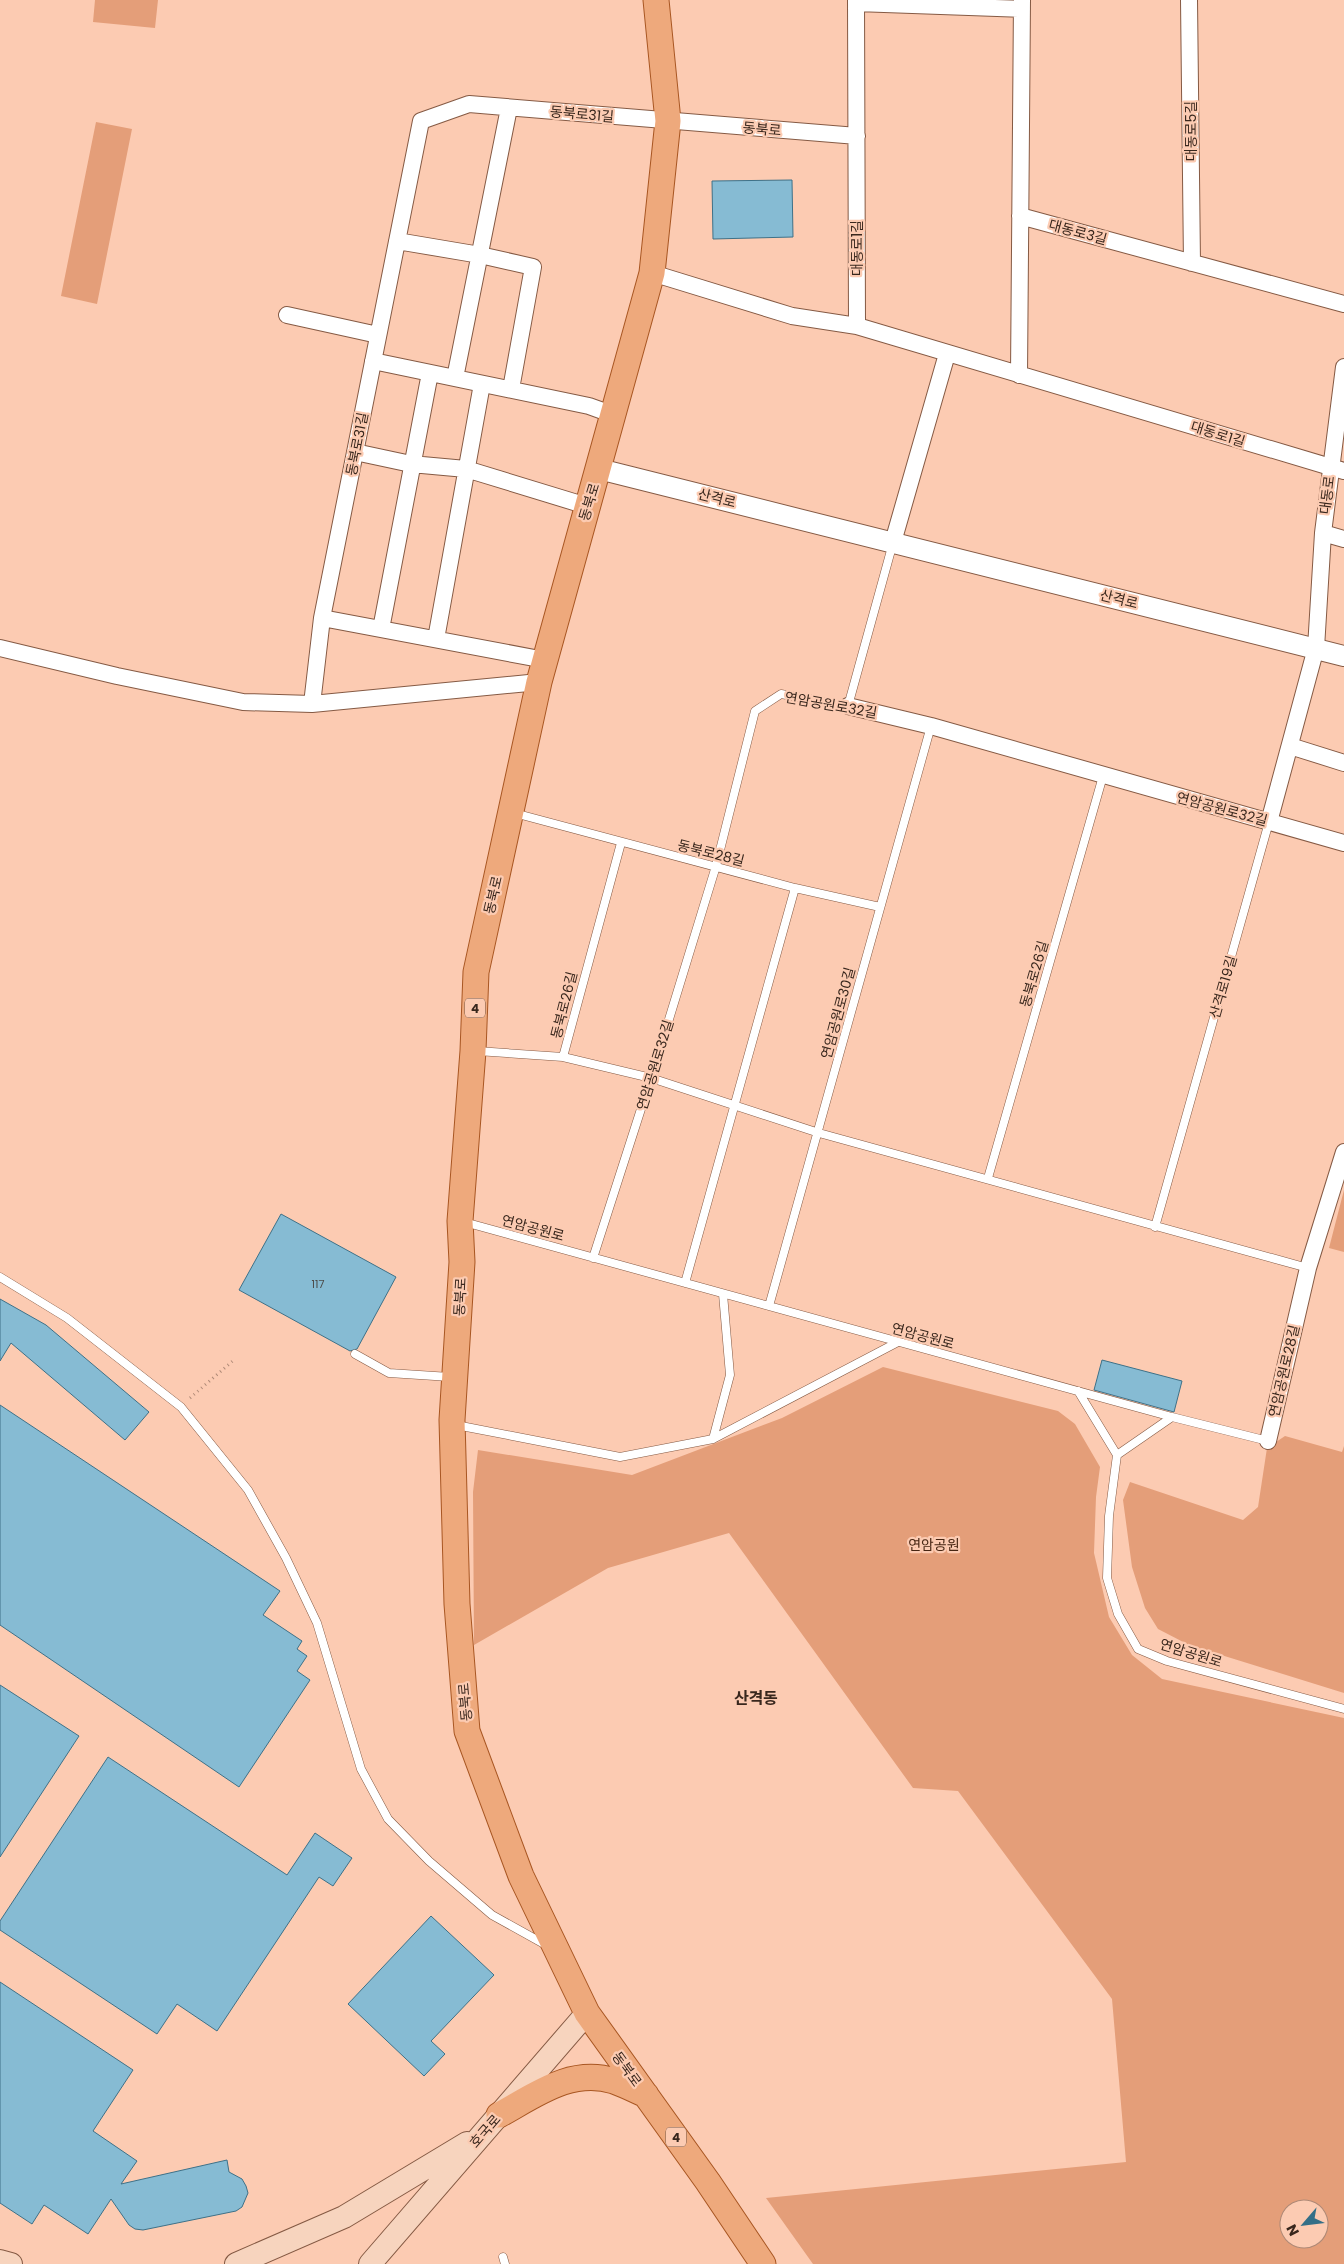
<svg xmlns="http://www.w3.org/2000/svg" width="1344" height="2264" viewBox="0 0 1344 2264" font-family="Poppins,'Noto Sans KR',sans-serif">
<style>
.green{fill:#e49e79;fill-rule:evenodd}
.building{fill:#86bbd3;stroke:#3e7188}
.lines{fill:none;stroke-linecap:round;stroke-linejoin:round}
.service-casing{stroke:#855a44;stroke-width:9}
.minor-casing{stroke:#855a44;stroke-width:18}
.tertiary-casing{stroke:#855a44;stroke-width:22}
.secondary-casing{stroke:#855a44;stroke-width:24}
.primary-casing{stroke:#a85622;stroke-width:27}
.path{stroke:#af8a77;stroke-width:3;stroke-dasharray:1 4;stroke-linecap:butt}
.service{stroke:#fff;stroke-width:8}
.minor{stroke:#fff;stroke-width:16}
.tertiary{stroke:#fff;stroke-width:20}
.secondary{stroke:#f7d4be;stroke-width:22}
.primary{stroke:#eea97c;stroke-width:25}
.labels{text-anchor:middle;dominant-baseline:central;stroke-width:4.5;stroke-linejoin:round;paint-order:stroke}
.number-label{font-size:11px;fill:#4c4c4a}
.shield{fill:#fccbb2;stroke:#74584a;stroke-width:1}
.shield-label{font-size:12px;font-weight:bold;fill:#39271d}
.street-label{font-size:14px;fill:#39271d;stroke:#fccbb2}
.park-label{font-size:14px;fill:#462512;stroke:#fccbb2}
.quarter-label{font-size:16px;font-weight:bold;fill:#39271d;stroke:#fccbb2}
</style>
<rect width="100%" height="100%" fill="#fccbb2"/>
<path class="green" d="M95 0H158L155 28 93 22Z
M96 122 132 129 97 304 61 296Z
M1344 1190V1252L1329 1248Z
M883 1367 1058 1411 1075 1424 1100 1467 1096 1497 1094 1553 1109 1617 1132 1655 1162 1679 1344 1718V2264H813L766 2198 1126 2162 1112 1999 958 1791 913 1788 729 1533 608 1568 474 1645 473 1492 478 1450 632 1475 782 1418ZM1289 2209H1319V2239H1289Z
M1285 1436 1342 1452 1344 1446V1693L1189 1645 1158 1629 1145 1608 1132 1567 1123 1500 1130 1482 1243 1520 1258 1507 1267 1448Z"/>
<path class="building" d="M792 180 793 237 713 239 712 181Z
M281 1214 396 1277 357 1349 350 1351 239 1290Z
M0 1299 46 1325 149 1412 125 1440 11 1343 0 1361Z
M1102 1360 1182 1381 1174 1412 1094 1390Z
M0 1405 280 1591 263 1615 302 1641 297 1649 307 1656 297 1671 310 1680 239 1787 0 1625Z
M0 1685 79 1736 0 1857Z
M108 1757 287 1875 315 1833 352 1858 333 1886 319 1877 217 2031 177 2004 157 2034 0 1930V1921Z
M431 1916 494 1975 431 2041 445 2054 424 2076 348 2004Z
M0 1982 133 2070 93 2131 137 2161 121 2184 227 2160 229 2172 242 2179 246 2186 248 2193 242 2207 236 2211 143 2230 135 2229 129 2225 111 2199 88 2234 44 2205 32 2224 0 2203Z"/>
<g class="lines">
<g class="service-casing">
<path id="service" d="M514 813 795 888 880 907
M477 1051 563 1057 651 1078 819 1133 1308 1268
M563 1057 621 843
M988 1178 1103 776
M464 1222 1172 1417 1268 1441
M1155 1227 1269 822
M593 1258 651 1078 716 866 755 711 781 694 848 706 893 543
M0 1277 67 1318 181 1407 248 1490 286 1558 317 1623 361 1769 388 1819 429 1861 492 1915 546 1945
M685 1283 795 888
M769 1306 931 726
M355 1354 389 1373 450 1377
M1078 1391 1117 1455 1172 1417
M456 1425 620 1457 713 1439 898 1342
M713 1439 730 1375 723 1294
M1117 1455 1109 1516 1107 1578 1118 1614 1138 1649 1167 1661 1344 1709
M503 2257 505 2264"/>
</g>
<g class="minor-casing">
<path id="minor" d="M856 0 857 326
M1189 0 1192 263
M856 3 1022 9
M1020 216 1344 304
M397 241 480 255 533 267 511 389
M652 273 792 316 857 326 1344 471
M287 315 378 335
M373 361 589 406 614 415
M1019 375 1022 0
M455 378 509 108
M355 452 411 464 466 469 587 506
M1323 533 1344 539
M893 542 947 354
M322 618 545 660
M381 629 430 373
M436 639 482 384
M0 648 117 676 243 702 312 704 539 682
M312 704 322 618 421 121 469 104 857 136
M848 706 931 726 1344 843
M1290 746 1344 763
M1269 822 1316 648 1323 533 1344 367
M1268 1441 1308 1268 1344 1152"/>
</g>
<g class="tertiary-casing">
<path id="tertiary" d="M599 469 1344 656"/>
</g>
<g class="secondary-casing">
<path id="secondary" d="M0 2261 11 2264
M236 2264 344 2217 467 2143
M370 2264 587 2013"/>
</g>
<g class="primary-casing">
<path id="primary" d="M656 0 668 121 652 273 539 682 476 972 473 1051 460 1221 462 1262 452 1420 457 1604 467 1731 521 1876 587 2013 708 2182 763 2264
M499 2115C534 2096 571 2067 614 2081 625 2085 635 2090 646 2095"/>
</g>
<path class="path" d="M190 1398 235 1359"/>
<use href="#service" class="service"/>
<use href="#minor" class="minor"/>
<use href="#tertiary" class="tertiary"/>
<use href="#secondary" class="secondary"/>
<use href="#primary" class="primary"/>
</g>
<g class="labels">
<g class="number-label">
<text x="318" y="1284">117</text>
</g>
<g class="shield">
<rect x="465" y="998.5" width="20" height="19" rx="4"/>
<rect x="666" y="2127.5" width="20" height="19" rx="4"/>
</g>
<g class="shield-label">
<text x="475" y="1008">4</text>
<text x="676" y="2137">4</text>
</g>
<g class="street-label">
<text transform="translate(582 114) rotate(5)">동북로31길</text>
<text transform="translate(762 129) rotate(5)">동북로</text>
<text transform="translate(1191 131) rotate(-90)">대동로5길</text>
<text transform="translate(1078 232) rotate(15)">대동로3길</text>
<text transform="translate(857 248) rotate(-90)">대동로1길</text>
<text transform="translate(1218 434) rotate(17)">대동로1길</text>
<text transform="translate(357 444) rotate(-79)">동북로31길</text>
<text transform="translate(1327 495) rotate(-83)">대동로</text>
<text transform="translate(717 498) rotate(14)">산격로</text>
<text transform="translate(589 502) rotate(-73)">동북로</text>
<text transform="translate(1119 599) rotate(14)">산격로</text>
<text transform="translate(831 705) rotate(10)">연암공원로32길</text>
<text transform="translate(1222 809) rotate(15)">연암공원로32길</text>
<text transform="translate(711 853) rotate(14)">동북로28길</text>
<text transform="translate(493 895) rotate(-77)">동북로</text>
<text transform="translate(1034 974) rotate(-74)">동북로26길</text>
<text transform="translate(1223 987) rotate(-74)">산격로19길</text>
<text transform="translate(564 1005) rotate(-76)">동북로26길</text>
<text transform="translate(838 1013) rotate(-75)">연암공원로30길</text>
<text transform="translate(655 1065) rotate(-73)">연암공원로32길</text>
<text transform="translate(533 1228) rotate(15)">연암공원로</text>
<text transform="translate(460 1297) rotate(-87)">동북로</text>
<text transform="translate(923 1336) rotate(15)">연암공원로</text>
<text transform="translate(1284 1371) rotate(-77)">연암공원로28길</text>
<text transform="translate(1191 1653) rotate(17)">연암공원로</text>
<text transform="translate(465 1702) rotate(-95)">동북로</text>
<text transform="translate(627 2069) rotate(54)">동북로</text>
<text transform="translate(485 2131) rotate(-49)">호국로</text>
</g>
<g class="park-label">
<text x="934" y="1545">연암공원</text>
</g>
<g class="quarter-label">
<text x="756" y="1698">산격동</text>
</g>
</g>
<g transform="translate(1304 2224) rotate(242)"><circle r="24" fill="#fccbb2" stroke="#ae8976"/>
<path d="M0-4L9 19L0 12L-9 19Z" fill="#346f87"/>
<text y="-8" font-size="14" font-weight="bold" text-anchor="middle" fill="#39271d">N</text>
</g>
</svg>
